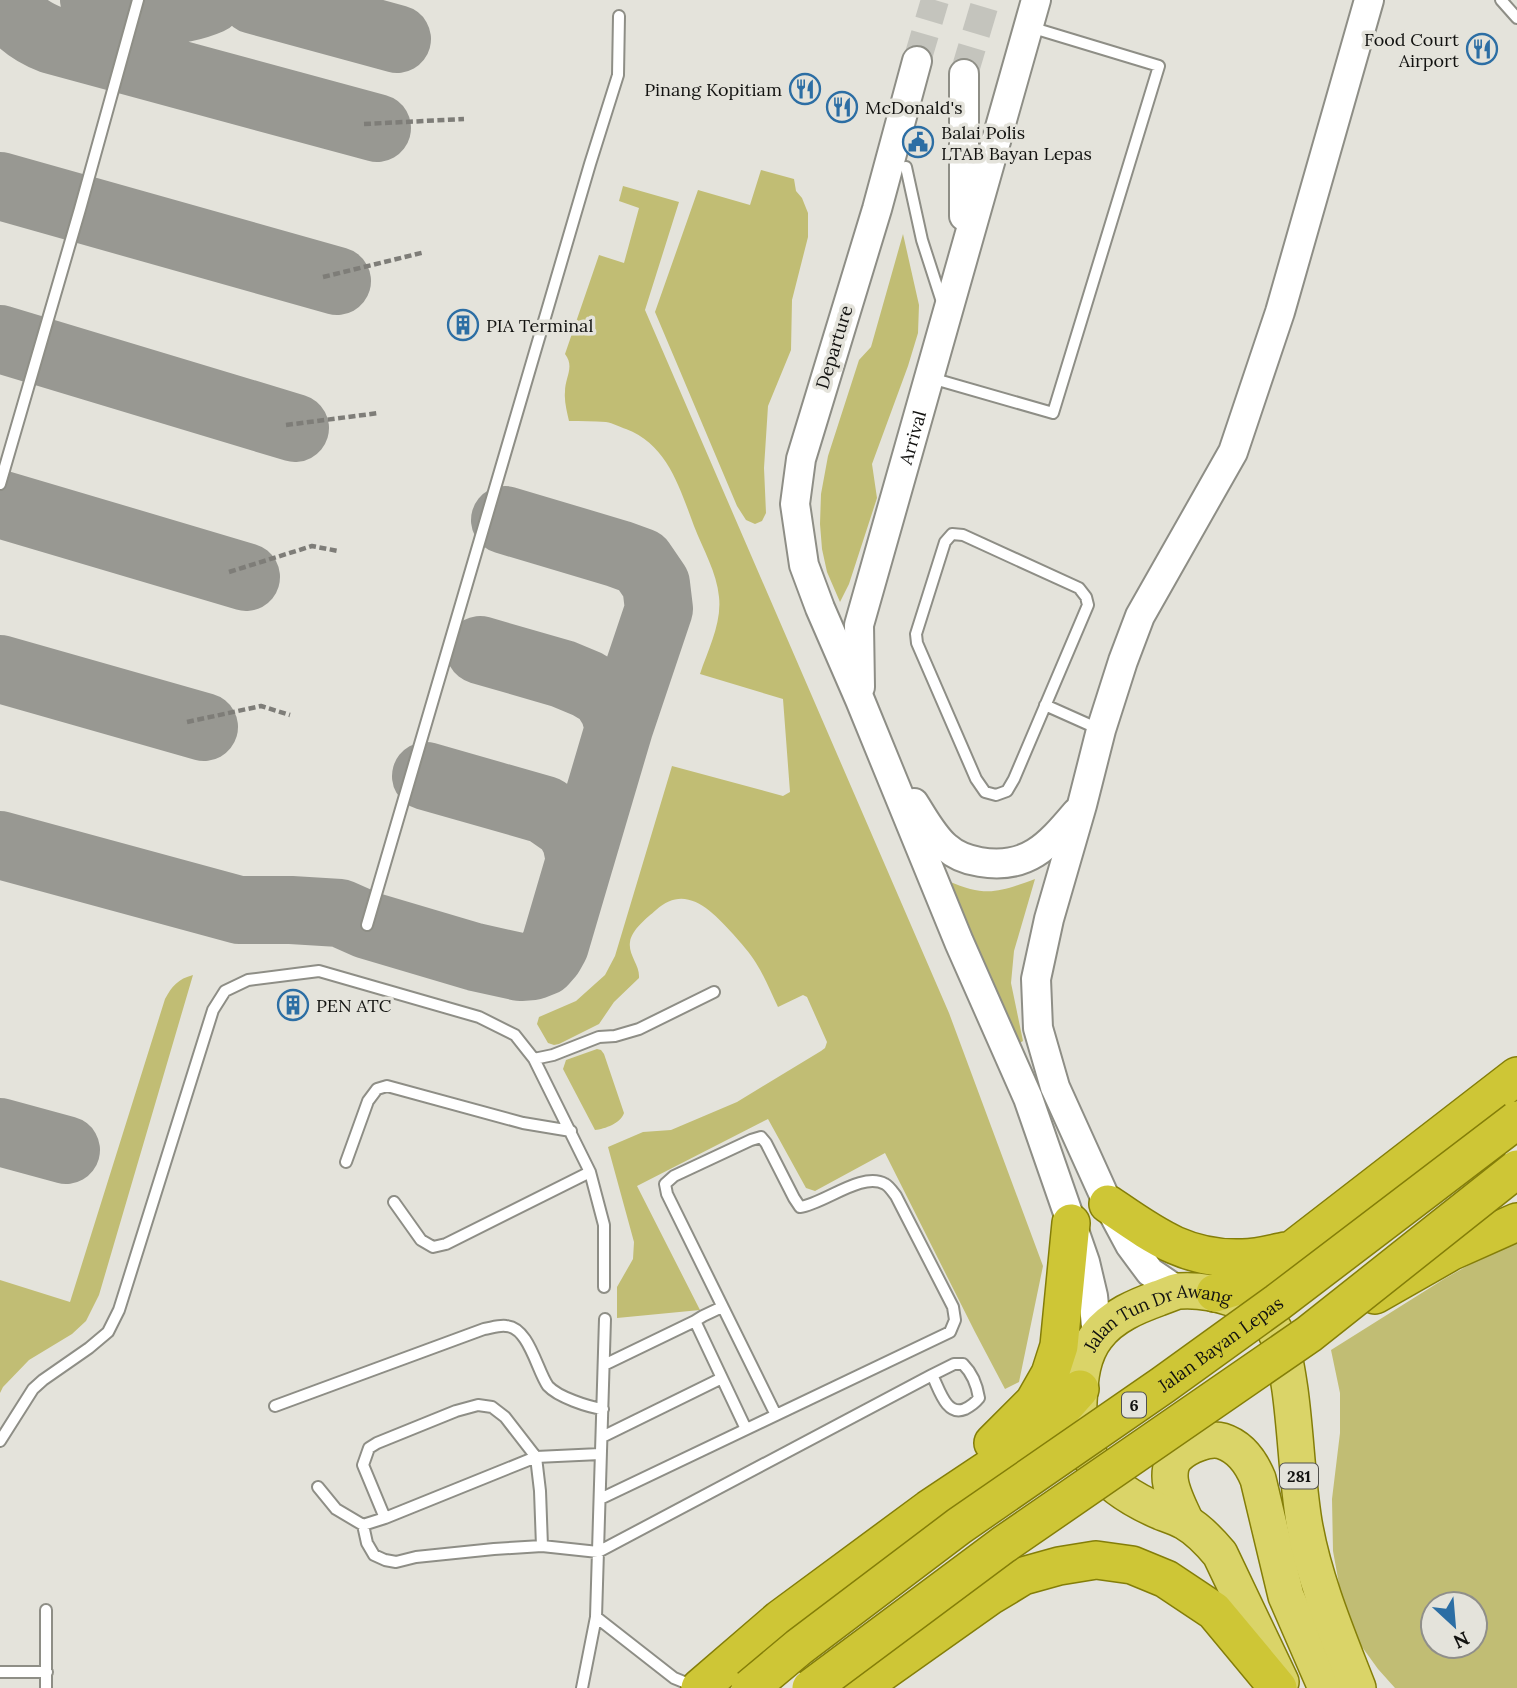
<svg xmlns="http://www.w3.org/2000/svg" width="1517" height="1688" viewBox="0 0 1517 1688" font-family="Lora,serif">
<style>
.green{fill:#c1bd74;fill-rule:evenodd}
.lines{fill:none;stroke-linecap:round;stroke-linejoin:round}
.taxiway{stroke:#989892;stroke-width:68}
.tertiary-tunnel{stroke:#c4c4bd;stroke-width:28;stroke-dasharray:28 14;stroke-linecap:butt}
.service-casing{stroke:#8e8e86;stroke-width:14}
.tertiary-casing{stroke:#8e8e86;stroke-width:32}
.primary-casing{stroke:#847e08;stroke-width:38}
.trunk-casing{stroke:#847e08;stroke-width:40}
.path{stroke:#7e7d78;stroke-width:4.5;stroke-dasharray:7 3.5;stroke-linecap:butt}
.service{stroke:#fff;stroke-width:10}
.tertiary{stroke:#fff;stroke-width:28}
.primary{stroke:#dad468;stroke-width:35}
.trunk{stroke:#cec636;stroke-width:37}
.trunk-bridge-casing{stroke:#847e08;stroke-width:40;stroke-linecap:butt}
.trunk-bridge{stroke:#cec636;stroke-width:37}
.labels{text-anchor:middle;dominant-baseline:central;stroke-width:7;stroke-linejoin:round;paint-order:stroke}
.shield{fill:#e4e3db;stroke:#51514d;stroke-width:2}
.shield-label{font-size:16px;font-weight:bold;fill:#121210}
.poi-label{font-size:18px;fill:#121210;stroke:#e4e3db;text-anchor:start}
.street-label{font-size:18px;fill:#121210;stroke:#e4e3db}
</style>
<rect width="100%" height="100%" fill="#e4e3db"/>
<path class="green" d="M761 170 794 179 796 191 802 198 808 213V237L792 300 791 350 768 406 764 468 766 513 762 521 755 524 746 520 737 506 655 312 698 190 750 205Z
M623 186 679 202 645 310 949 1013 1043 1266 1019 1382 1005 1389 975 1332 885 1153 815 1191 806 1188 768 1119 637 1186 700 1310 617 1318V1287L633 1259 634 1242 608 1147 643 1132 671 1130 737 1102 821 1051 825 1048 827 1042 807 997 803 995 778 1007C771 993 765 977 756 963 750 953 741 943 733 934 713 912 686 882 656 910 647 918 632 929 630 942 628 955 640 965 639 978L614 1002 599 1024 559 1044 554 1045 548 1043 537 1024 539 1017 576 1001 605 975 615 956 672 766 783 796 790 792 783 699 700 674C708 650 722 623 719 597 717 573 703 549 694 526 680 489 668 445 626 429 620 427 613 423 606 422 594 421 581 421 569 421 567 412 564 401 565 392 565 377 575 367 565 354L599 255 624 263 639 208 619 201Z
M903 234 919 305 918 333 908 366 872 464 877 498 849 584 840 602 827 572 822 549 820 524 821 494 828 456 859 360 871 347Z
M1035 879 1014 951 1011 983 1023 1041 1018 1044 948 881C986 897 997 893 1035 879Z
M193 975 99 1295 86 1321 72 1334 29 1360 3 1387 0 1393V1280L70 1302 165 999C172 986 178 979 193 975Z
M597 1049 601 1050 604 1054 624 1113C621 1123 605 1129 595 1130L563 1069 566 1060Z
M1517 1238V1688H1395L1378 1669 1357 1640 1341 1595 1333 1551 1332 1499 1340 1433V1393L1331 1350 1444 1279ZM1433 1604H1475V1646H1433Z"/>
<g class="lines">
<path class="taxiway" d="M5 0C15 21 31 32 52 40L377 128
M94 0C131 12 173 16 210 0
M254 0 397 39
M0 186 337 281
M0 339 295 428
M0 504 246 577
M505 520 619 554 641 562 656 584 659 609 619 728
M0 669 204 727
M426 776 545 810 568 826 576 841 580 860 619 728 614 710 604 694 587 684 563 674 480 650
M0 845 239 910H291L340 913 367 925 475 957 520 967 533 966 543 962 550 954 555 945 580 860
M0 1132 66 1150"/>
<path class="tertiary-tunnel" d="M917 61 935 0
M964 74 986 0"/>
<g class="service-casing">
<path id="service" d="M1501 0 1517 18
M906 167 922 240 943 305
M931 378 1053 413 1159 66 1030 27
M0 484 80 209 138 0
M952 534 963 535 1079 588 1086 597 1088 605 1014 779 1007 791 996 795 985 792 976 779 917 643 916 634 945 542Z
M1045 705 1101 730
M367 925 590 164 618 75 619 16
M534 1059 553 1055 599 1037 615 1036 639 1029 714 992
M346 1162 368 1101 377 1089 387 1086 523 1123 571 1131
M394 1202 421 1240 433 1247 446 1244 590 1172
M695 1321 703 1316 722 1307
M604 1365 695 1321 746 1429
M275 1406 484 1329C491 1328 499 1325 506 1326 529 1327 537 1371 548 1386 558 1397 588 1407 603 1409
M602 1437 722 1378
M0 1441 33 1389 43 1380 89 1348 108 1332 119 1310 213 1010 225 991 248 980 319 971 479 1017 515 1035 534 1059 590 1172 604 1225V1287
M318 1487 336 1509 363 1525 385 1518 536 1457 600 1454
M600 1499 950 1332 955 1320 953 1307 896 1196C893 1192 889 1186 885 1184 862 1171 824 1204 800 1207L794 1198 766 1143 761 1137 751 1140 674 1176 665 1184 667 1194 776 1415
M385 1518 363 1465 369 1448 377 1443 456 1411 478 1405 492 1407 505 1417 536 1457 540 1491 542 1546
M363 1525 367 1543 374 1555 385 1560 396 1562 416 1557 494 1549 542 1546 598 1552 932 1375 954 1364H963C972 1373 977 1385 979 1398 975 1403 971 1406 965 1409 946 1417 939 1388 932 1375
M596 1617 674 1678 696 1687
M0 1672H47
M46 1688V1610
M582 1688 596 1617 605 1319"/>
</g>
<g class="tertiary-casing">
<g id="tertiary">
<path d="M917 61 877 209 801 459 795 504 804 565 820 608 860 700 959 942 1028 1098 1085 1262 1093 1296 1097 1335"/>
<path d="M964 74V216"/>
<path id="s1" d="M860 687 859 625 1036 0"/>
<path d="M914 803C923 817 933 836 946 847 956 856 967 860 980 862 1027 870 1048 846 1076 813"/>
<path d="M1178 1291 1150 1272 1130 1245 1108 1204 1055 1087 1038 1028 1036 979 1049 919 1082 805 1101 730 1123 661 1140 616 1233 452 1280 312 1369 0"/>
</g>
</g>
<g class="primary-casing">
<g id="primary">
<path d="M1186 1522C1180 1508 1170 1491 1170 1476 1170 1469 1172 1461 1177 1456 1187 1446 1209 1437 1222 1441 1241 1447 1251 1462 1258 1479L1286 1596 1326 1688"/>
<path id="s2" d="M1281 1682 1220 1554C1210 1542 1199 1530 1185 1522 1178 1518 1169 1515 1161 1512 1135 1501 1109 1486 1093 1462 1081 1443 1078 1424 1079 1402 1080 1379 1082 1355 1097 1336 1112 1316 1137 1306 1159 1298 1165 1296 1173 1292 1179 1291 1210 1289 1257 1300 1274 1329 1284 1347 1287 1370 1290 1390 1296 1434 1297 1478 1304 1522 1314 1580 1337 1634 1358 1688"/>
</g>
</g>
<g class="trunk-casing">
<path id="trunk" d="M1108 1204C1152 1234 1185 1260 1242 1258 1256 1258 1271 1254 1285 1251
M1215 1293 1244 1284 1292 1250 1517 1076
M1375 1295 1452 1251 1517 1222
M993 1443 1034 1402 1050 1374 1059 1346 1071 1223
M700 1688 780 1619 929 1509 998 1463 1048 1425 1080 1389
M860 1688 990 1596 1023 1576 1059 1566 1096 1560 1132 1565 1166 1579 1214 1611 1278 1688"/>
</g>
<path class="path" d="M364 124 464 119
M323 277 425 252
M286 425 379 413
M229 572 312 546 338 551
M187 722 261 706 290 715"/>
<use href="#service" class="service"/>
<use href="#tertiary" class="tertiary"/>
<use href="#primary" class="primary"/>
<use href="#trunk" class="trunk"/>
<g class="trunk-bridge-casing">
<g id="trunk-bridge">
<path id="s3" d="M750 1688 799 1647 959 1526 1163 1385 1278 1302 1517 1120"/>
<path d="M811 1688 1003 1545 1309 1334 1517 1169"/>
</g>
</g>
<use href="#trunk-bridge" class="trunk-bridge"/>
</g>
<defs>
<g id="restaurant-ring" transform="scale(1.575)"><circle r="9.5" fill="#e4e3db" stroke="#2c6ea4" stroke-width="1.5"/><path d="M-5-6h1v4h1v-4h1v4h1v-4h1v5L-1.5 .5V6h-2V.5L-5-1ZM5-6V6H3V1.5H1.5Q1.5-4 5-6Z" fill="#2c6ea4"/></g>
<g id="civic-ring" transform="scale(1.575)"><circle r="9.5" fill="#e4e3db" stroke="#2c6ea4" stroke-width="1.5"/><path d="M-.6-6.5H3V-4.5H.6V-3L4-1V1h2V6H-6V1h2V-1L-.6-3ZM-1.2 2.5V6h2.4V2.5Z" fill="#2c6ea4"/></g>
<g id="building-ring" transform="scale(1.575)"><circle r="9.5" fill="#e4e3db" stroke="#2c6ea4" stroke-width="1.5"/><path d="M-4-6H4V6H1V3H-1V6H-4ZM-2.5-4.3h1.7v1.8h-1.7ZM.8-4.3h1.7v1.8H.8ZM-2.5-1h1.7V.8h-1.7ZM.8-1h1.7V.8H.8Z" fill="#2c6ea4"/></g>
</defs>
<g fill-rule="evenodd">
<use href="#restaurant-ring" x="1482" y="49"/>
<use href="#restaurant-ring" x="805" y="89"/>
<use href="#restaurant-ring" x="842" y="107"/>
<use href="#civic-ring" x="918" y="142"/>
<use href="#building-ring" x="463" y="325"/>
<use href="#building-ring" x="293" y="1005"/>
</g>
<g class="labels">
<g class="shield">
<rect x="1122" y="1392.5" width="24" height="25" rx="5"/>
<rect x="1280" y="1463.5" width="38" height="25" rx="5"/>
</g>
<g class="shield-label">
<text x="1134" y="1405">6</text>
<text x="1299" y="1476">281</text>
</g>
<g class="poi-label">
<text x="1459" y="39" text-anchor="end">Food Court<tspan x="1459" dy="21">Airport</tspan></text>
<text x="782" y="89" text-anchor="end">Pinang Kopitiam</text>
<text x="865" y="107">McDonald's</text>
<text x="941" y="132">Balai Polis<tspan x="941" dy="21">LTAB Bayan Lepas</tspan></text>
<text x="486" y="325">PIA Terminal</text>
<text x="316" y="1005">PEN ATC</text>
</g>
<g class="street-label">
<text transform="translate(834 347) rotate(-73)">Departure</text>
<text stroke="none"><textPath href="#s1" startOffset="257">Arrival</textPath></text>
<text stroke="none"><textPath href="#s2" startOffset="499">Jalan Tun Dr Awang</textPath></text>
<text stroke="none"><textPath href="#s3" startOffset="583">Jalan Bayan Lepas</textPath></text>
</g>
</g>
<g transform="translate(1454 1625) rotate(154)"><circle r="33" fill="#e4e3db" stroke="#908f8a" stroke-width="2"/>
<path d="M0-5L12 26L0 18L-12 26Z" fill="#2c6ea4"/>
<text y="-10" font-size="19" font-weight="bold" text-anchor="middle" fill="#121210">N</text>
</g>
</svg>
